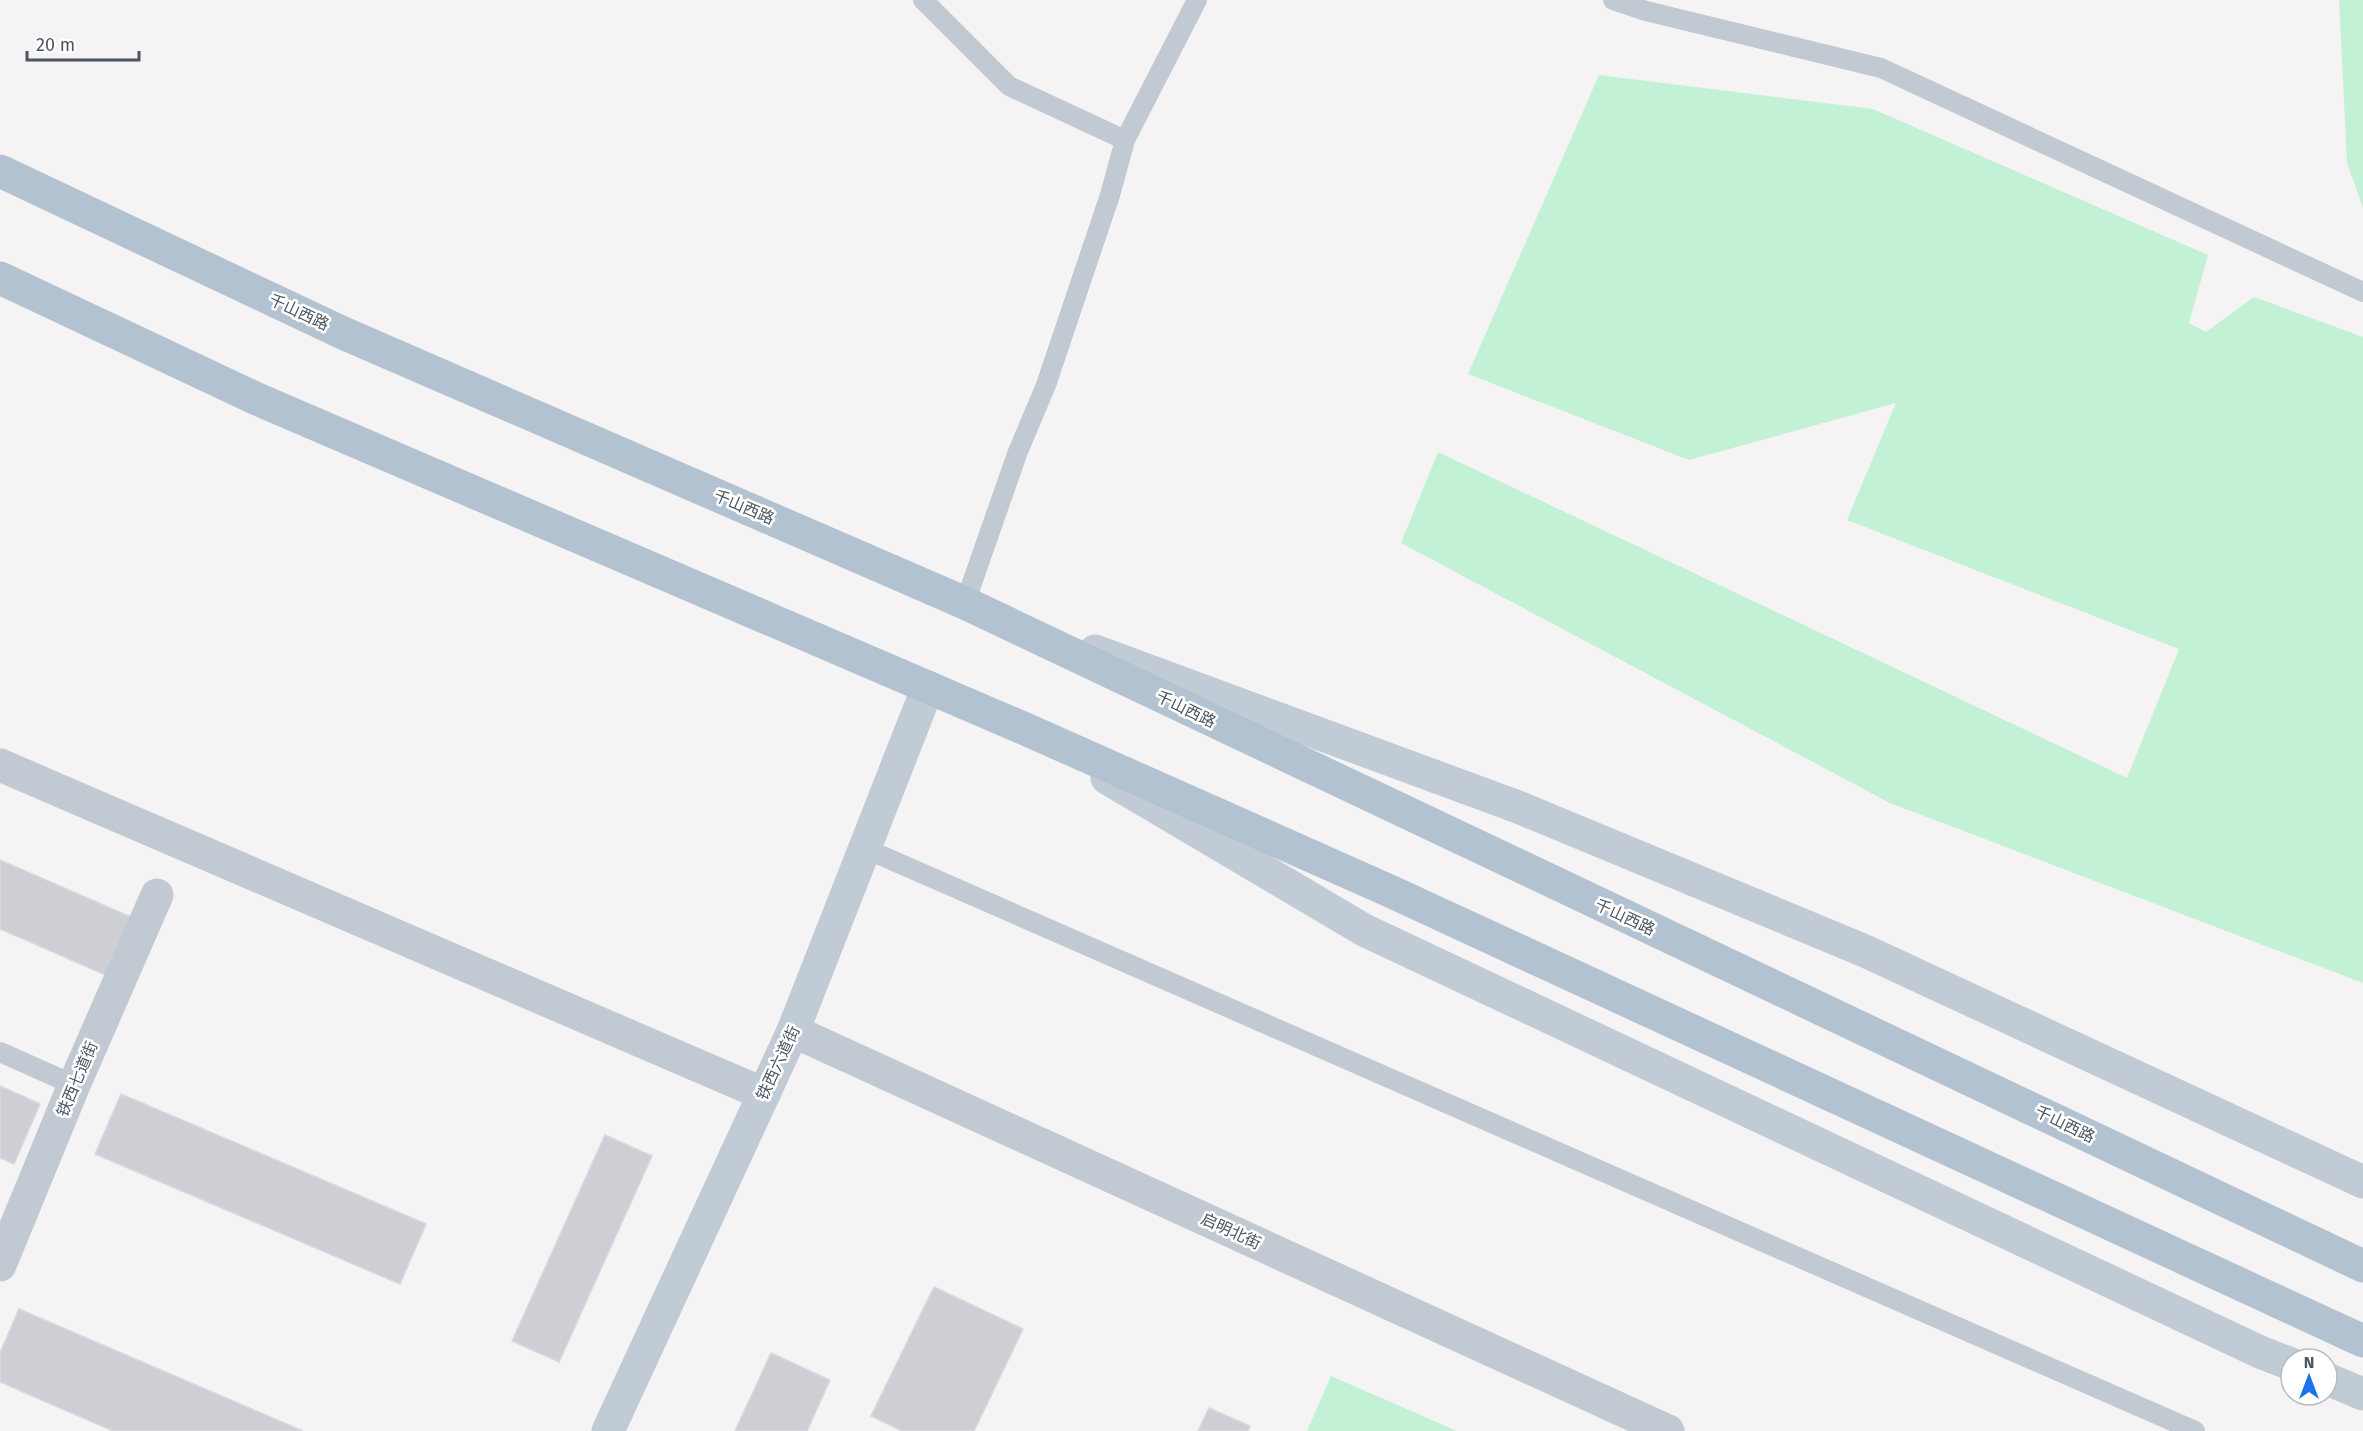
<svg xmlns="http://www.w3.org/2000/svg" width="2363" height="1431" viewBox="0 0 2363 1431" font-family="'Fira Sans','Noto Sans SC',sans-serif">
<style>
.green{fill:#c3f1d5}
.building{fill:#cdcfd5;stroke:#d7d9de;stroke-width:1.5}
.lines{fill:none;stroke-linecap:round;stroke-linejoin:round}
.service{stroke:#c1cad2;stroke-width:20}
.minor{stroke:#c1cad2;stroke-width:33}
.secondary{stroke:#c1cbd6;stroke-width:33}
.primary{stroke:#b3c2d1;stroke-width:33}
.labels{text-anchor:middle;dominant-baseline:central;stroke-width:5;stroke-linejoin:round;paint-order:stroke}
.street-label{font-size:16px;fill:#4a5661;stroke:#fff}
</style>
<rect width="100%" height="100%" fill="#f5f3f3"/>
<path class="green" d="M2339 0H2363V208L2347 163Z
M1599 75 1873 109 2208 255 2189 323 2206 332 2254 297 2363 337V983L1890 803 1401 543 1438 452 2127 778 2179 649 1847 520 1896 403 1689 460 1468 374Z
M1331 1376 1457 1431H1307Z"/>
<path class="building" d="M0 860 133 918 108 976 0 929Z
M0 1086 40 1104 14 1164 0 1158Z
M121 1094 426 1224 400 1284 95 1154Z
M605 1135 652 1156 559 1362 512 1341Z
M934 1287 1023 1329 974 1431H902L871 1416Z
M19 1309 303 1431H113L0 1382V1353Z
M771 1353 830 1380 807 1431H735Z
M1209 1408 1250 1426 1248 1431H1198Z"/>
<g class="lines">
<path class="service" d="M923 0 1009 86 1125 140
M1613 0 1646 11 1881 68 2363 292
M965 603 1017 454 1046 385 1110 195 1125 140 1197 0
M864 848 2195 1431
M0 1052 74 1085"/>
<path class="minor" d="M0 765 764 1094
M793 1031 1668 1431
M0 1265 74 1085 157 895"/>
<path class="secondary" d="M1095 651 1518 807 1865 951 2363 1182
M1107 778 1364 930 2260 1352 2291 1364
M2327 1379 2363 1394
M608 1431 793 1031 928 687"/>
<path class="primary" d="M0 171 343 333 965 603 2363 1266
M0 278 257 399 1023 728 1392 892 2363 1341"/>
</g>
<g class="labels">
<g class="street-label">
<text transform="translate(299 312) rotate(25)">千山西路</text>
<text transform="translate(744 507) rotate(23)">千山西路</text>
<text transform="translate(1186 709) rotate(26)">千山西路</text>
<text transform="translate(1625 917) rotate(25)">千山西路</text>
<text transform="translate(778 1063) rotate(-65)">铁西六道街</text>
<text transform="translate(77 1079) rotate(-67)">铁西七道街</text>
<text transform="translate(2065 1124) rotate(26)">千山西路</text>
<text transform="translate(1231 1231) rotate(25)">启明北街</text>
</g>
</g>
<g transform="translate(2309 1377)"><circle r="28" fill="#ffffff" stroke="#b7bbc0" stroke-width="1.5"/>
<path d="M0-4.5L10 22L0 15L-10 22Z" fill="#1a73e8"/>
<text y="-9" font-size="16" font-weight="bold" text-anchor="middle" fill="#4a5661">N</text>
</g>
<path d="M27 51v9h112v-9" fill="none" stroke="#4a5661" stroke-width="3"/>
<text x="36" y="51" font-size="18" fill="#4a5661" stroke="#ffffff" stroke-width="4.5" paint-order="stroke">20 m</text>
</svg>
